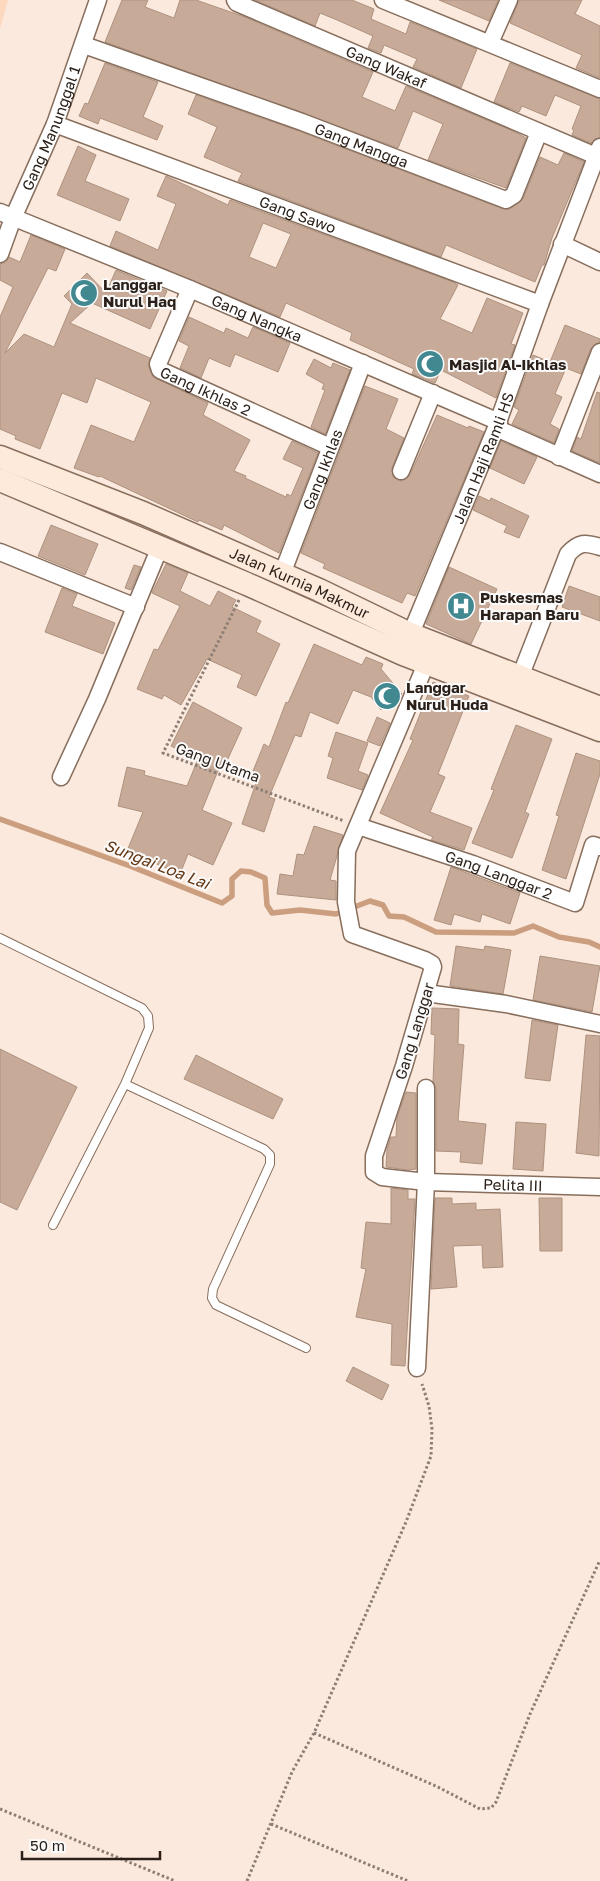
<svg xmlns="http://www.w3.org/2000/svg" width="600" height="1881" viewBox="0 0 600 1881" font-family="'Golos Text',sans-serif">
<style>
.built{fill:#fcd8bf}
.lines{fill:none;stroke-linecap:round;stroke-linejoin:round}
.stream{stroke:#cb9e7f;stroke-width:5.5}
.building{fill:#c7ab98;stroke:#ad927f;fill-rule:evenodd}
.lane-casing{stroke:#886e5c;stroke-width:10}
.street-casing{stroke:#886e5c;stroke-width:19}
.secondary-casing{stroke:#886e5c;stroke-width:25}
.path{stroke:#8d7e75;stroke-width:3;stroke-dasharray:2.5 2.5;stroke-linecap:butt}
.lane{stroke:#fff;stroke-width:8}
.street{stroke:#fff;stroke-width:16}
.secondary{stroke:#feeadb;stroke-width:22}
.labels{text-anchor:middle;dominant-baseline:central;stroke-width:4;stroke-linejoin:round;paint-order:stroke}
.street-label{font-size:15px;fill:#2b2019;stroke:#fafafa}
.poi-label{font-size:15px;font-weight:bold;fill:#2b2019;stroke:#fafafa;text-anchor:start}
.water-label{font-size:16px;font-style:italic;fill:#633713;stroke:#fafafa}
</style>
<rect width="100%" height="100%" fill="#fbe9dd"/>
<path class="built" d="M0 0H8L0 29Z"/>
<g class="lines">
<path class="stream" d="M0 819 130 866 222 903 232 896V879L241 871 251 872 265 878 267 905 272 913 300 910 336 914 370 901 383 905 389 916 404 917 436 932 514 933 533 926 559 937 589 942 600 947"/>
</g>
<path class="building" d="M122 0H148L145 7 174 18 180 0H196L245 17 373 72 362 97 395 111 406 86 515 132 526 138 506 188 428 160 443 124 413 111 398 148 105 42Z
M255 0H352L374 9 371 19 406 34 410 22 477 49 461 88 413 67 417 59 384 45 381 53 368 48 373 36 337 20 320 13 315 26Z
M439 0H498L489 21Z
M519 0H582L575 14 600 26V78L576 68 582 55 510 23Z
M105 63 158 82 143 117 163 126 157 140 100 118 98 124 79 116 85 103 88 104Z
M510 63 600 99V137L591 143 572 135 574 130 572 129 581 106 555 95 546 116 522 106 519 112 494 102Z
M196 95 299 131 503 209 511 208 523 199 540 157 558 165 564 153 584 162 552 238 544 265H542L535 282 446 245 441 257 238 181 242 173 204 157 217 127 188 114Z
M78 146 96 155 85 181 129 199 120 221 57 195Z
M166 176 228 205 230 200 453 282 458 285 440 319 472 333 487 298 523 313 511 344 515 345 496 398 441 370 435 383 412 374 414 369 350 340 352 333 286 303 280 317 110 246 116 231 158 250 176 204 157 196ZM263 223 291 234 276 268 249 257Z
M31 235 65 249 56 271 48 268 5 353 24 334 54 347 72 304 64 296 87 273 106 293 116 270 167 291 150 329 92 303 70 323 150 358 149 367 153 377 208 403 203 415 250 440 234 471 246 476 245 478 286 497 287 494 291 496 303 468 283 459 292 441 318 453 279 553 224 525 222 530 199 520 198 522 100 476 99 477 74 468 91 425 134 442 151 402 96 378 87 403 62 393 40 449 15 439 16 436 0 429V317L13 287 0 280V264L6 262 9 257 20 262Z
M189 317 224 333 226 328 248 338 253 327 290 343 278 372 235 354 230 367 209 358 201 378 180 368 189 346 179 341Z
M565 325 600 339V342L591 348 581 374 566 368 555 394 562 397 550 424 559 429 554 443 512 424 519 410 514 407 533 355 550 362Z
M314 359 331 368 333 363 350 370 325 434 311 427 325 390 322 389 324 384 306 374Z
M365 386 398 399 386 429 404 438 392 468 393 477 398 480 403 481 410 475 437 415 468 428 469 426 484 432 415 596 407 593 402 603 323 568 325 564 301 553Z
M597 392 600 393V463L572 451 577 437 581 439Z
M501 441 537 457 524 484 490 468Z
M479 496 490 501 491 498 529 516 519 538 504 532 507 526 473 510Z
M51 525 98 544 85 575 38 556Z
M166 564 188 573 180 591 210 606 218 591 236 600 232 607 261 621 256 632 280 644 256 696 237 687 242 675 207 659 181 705 164 695 162 699 137 689 154 649 158 650 180 606 152 593Z
M134 565 141 567 131 590 125 588Z
M449 567 497 589 471 644 426 624Z
M569 586 600 597V621L562 607Z
M62 588 77 594 72 606 115 623 103 654 45 632Z
M314 644 362 665 366 657 383 664 381 669 402 694 381 710 371 697 353 690 338 724 310 712 301 737 295 735 269 797 275 799 264 832 242 824 259 774 253 771 264 744 269 747 286 702 288 703Z
M433 682 469 696 438 774 445 777 430 812 472 828 464 850 431 840 433 837 380 813 413 740 410 739Z
M193 702 242 728 226 763 222 761 202 810 232 823 213 865 188 854 180 874 127 851 143 812 118 806 127 767 145 771 144 775 187 786 198 759 171 746Z
M377 717 390 723 380 746 367 741Z
M516 725 552 739 525 812 529 814 512 858 472 843 494 790 491 789Z
M336 732 368 743 358 771 368 775 362 790 327 778 333 758 328 756Z
M576 753 600 761V774L566 879 542 870 559 816 556 815Z
M314 826 343 835 330 880 336 881V900L277 894 280 874 293 876 297 854 304 855Z
M451 867 520 893 510 924 482 914 480 922 454 914 451 925 434 920Z
M456 946 484 950 485 946 511 950 503 994 450 986Z
M540 956 600 966 592 1012 533 1000Z
M432 1008 459 1009 458 1044 464 1045 458 1121 486 1124 482 1164 460 1162 461 1152 436 1151V1088L433 1081 435 1035 431 1034Z
M532 1020 558 1025 550 1081 525 1078Z
M586 1035 600 1036 599 1156 576 1153Z
M0 1049 77 1087 17 1210 0 1202Z
M196 1055 283 1099 273 1119 184 1079Z
M406 1092 416 1093V1169L408 1170 386 1167 387 1149 391 1137H396L397 1117Z
M516 1122 546 1124 543 1171 513 1169Z
M391 1188 408 1190V1199H415L405 1366 391 1365 392 1324 356 1317 366 1269 361 1268 366 1222 391 1224Z
M435 1198H452V1204L476 1203V1210L500 1209 503 1267 483 1268 482 1245 453 1246 457 1287 431 1289Z
M539 1198H562V1251H540Z
M353 1367 389 1385 382 1400 346 1381Z"/>
<g class="lines">
<g class="lane-casing">
<path id="lane" d="M0 938 142 1008 148 1016 149 1028 125 1084 53 1225
M125 1084 264 1149 270 1155V1164L213 1289 212 1298 216 1305 306 1348"/>
</g>
<g class="street-casing">
<g id="street">
<path id="s1" d="M235 0 237 3 596 156"/>
<path d="M383 0 600 89"/>
<path d="M490 43 509 0"/>
<path id="s2" d="M84 45 302 122 506 200 514 195 539 132"/>
<path id="s3" d="M55 124 540 304"/>
<path id="s4" d="M0 212 190 289 499 422"/>
<path d="M562 244 600 262"/>
<path id="s5" d="M0 254 13 218 55 124 98 0"/>
<path id="s6" d="M190 289 158 364 160 370 330 447"/>
<path d="M496 428 600 474"/>
<path d="M559 457 600 352"/>
<path d="M401 471 433 393"/>
<path d="M0 552 136 607"/>
<path id="s7" d="M282 574 363 363"/>
<path id="s8" d="M407 643 496 428 540 304 600 147"/>
<path id="s9" d="M426 664 347 851 346 902 352 934 425 960 432 964 433 967 404 1066 374 1156V1172L382 1177 426 1182 600 1187"/>
<path d="M520 677 568 554C579 542 585 542 600 547"/>
<path d="M61 777 97 699 160 547"/>
<path id="s10" d="M358 826 473 864 575 903 593 845 600 847"/>
<path d="M426 993 506 1004 600 1024"/>
<path d="M417 1368 426 1182V1088"/>
</g>
</g>
<g class="secondary-casing">
<g id="secondary">
<path id="s11" d="M0 457 143 513 319 590 410 634 600 708"/>
<path d="M0 480 247 584 403 654 600 730"/>
</g>
</g>
<path class="path" d="M239 600 163 753 344 821
M314 1733 436 1786 480 1809 491 1808 496 1802 530 1714 600 1560
M0 1809 175 1881
M271 1824 408 1881
M247 1881 292 1772 314 1733 406 1522 431 1456 432 1429 429 1406 422 1384"/>
<use href="#lane" class="lane"/>
<use href="#street" class="street"/>
<use href="#secondary" class="secondary"/>
</g>
<defs>
<g id="mosque-disc" transform="scale(1.4375)"><circle r="9.5" fill="#418891" stroke="#fafafa"/><path d="M3.5-4.9A6 6 0 1 0 3.5 4.9A5 5 0 1 1 3.5-4.9Z" fill="#fff"/></g>
<g id="hospital-disc" transform="scale(1.4375)"><circle r="9.5" fill="#418891" stroke="#fafafa"/><path d="M-5-5h3v3.5h4V-5h3V5h-3V1.5h-4V5h-3Z" fill="#fff"/></g>
</defs>
<g fill-rule="evenodd">
<use href="#mosque-disc" x="84" y="293"/>
<use href="#mosque-disc" x="430" y="364"/>
<use href="#hospital-disc" x="461" y="606"/>
<use href="#mosque-disc" x="387" y="696"/>
</g>
<g class="labels">
<g class="street-label">
<text stroke="none"><textPath href="#s1" startOffset="166">Gang Wakaf</textPath></text>
<text stroke="none"><textPath href="#s5" startOffset="136">Gang Manunggal 1</textPath></text>
<text stroke="none"><textPath href="#s2" startOffset="295">Gang Mangga</textPath></text>
<text stroke="none"><textPath href="#s3" startOffset="259">Gang Sawo</textPath></text>
<text stroke="none"><textPath href="#s4" startOffset="278">Gang Nangka</textPath></text>
<text stroke="none"><textPath href="#s6" startOffset="138">Gang Ikhlas 2</textPath></text>
<text stroke="none"><textPath href="#s8" startOffset="200">Jalan Haji Ramli HS</textPath></text>
<text stroke="none"><textPath href="#s7" startOffset="112">Gang Ikhlas</textPath></text>
<text stroke="none"><textPath href="#s11" startOffset="325">Jalan Kurnia Makmur</textPath></text>
<text transform="translate(218 762) rotate(20)">Gang Utama</text>
<text stroke="none"><textPath href="#s10" startOffset="149">Gang Langgar 2</textPath></text>
<text transform="translate(414 1031) rotate(-73)">Gang Langgar</text>
<text stroke="none"><textPath href="#s9" startOffset="730">Pelita III</textPath></text>
</g>
<g class="poi-label">
<text x="103" y="284">Langgar<tspan x="103" dy="17">Nurul Haq</tspan></text>
<text x="449" y="364">Masjid Al-Ikhlas</text>
<text x="480" y="597">Puskesmas<tspan x="480" dy="17">Harapan Baru</tspan></text>
<text x="406" y="687">Langgar<tspan x="406" dy="17">Nurul Huda</tspan></text>
</g>
<g class="water-label">
<text transform="translate(157 864) rotate(21)">Sungai Loa Lai</text>
</g>
</g>
<path d="M22 1851v8h138v-8" fill="none" stroke="#2b2019" stroke-width="2.5"/>
<text x="30" y="1851" font-size="15" fill="#2b2019" stroke="#fafafa" stroke-width="4" paint-order="stroke">50 m</text>
</svg>
